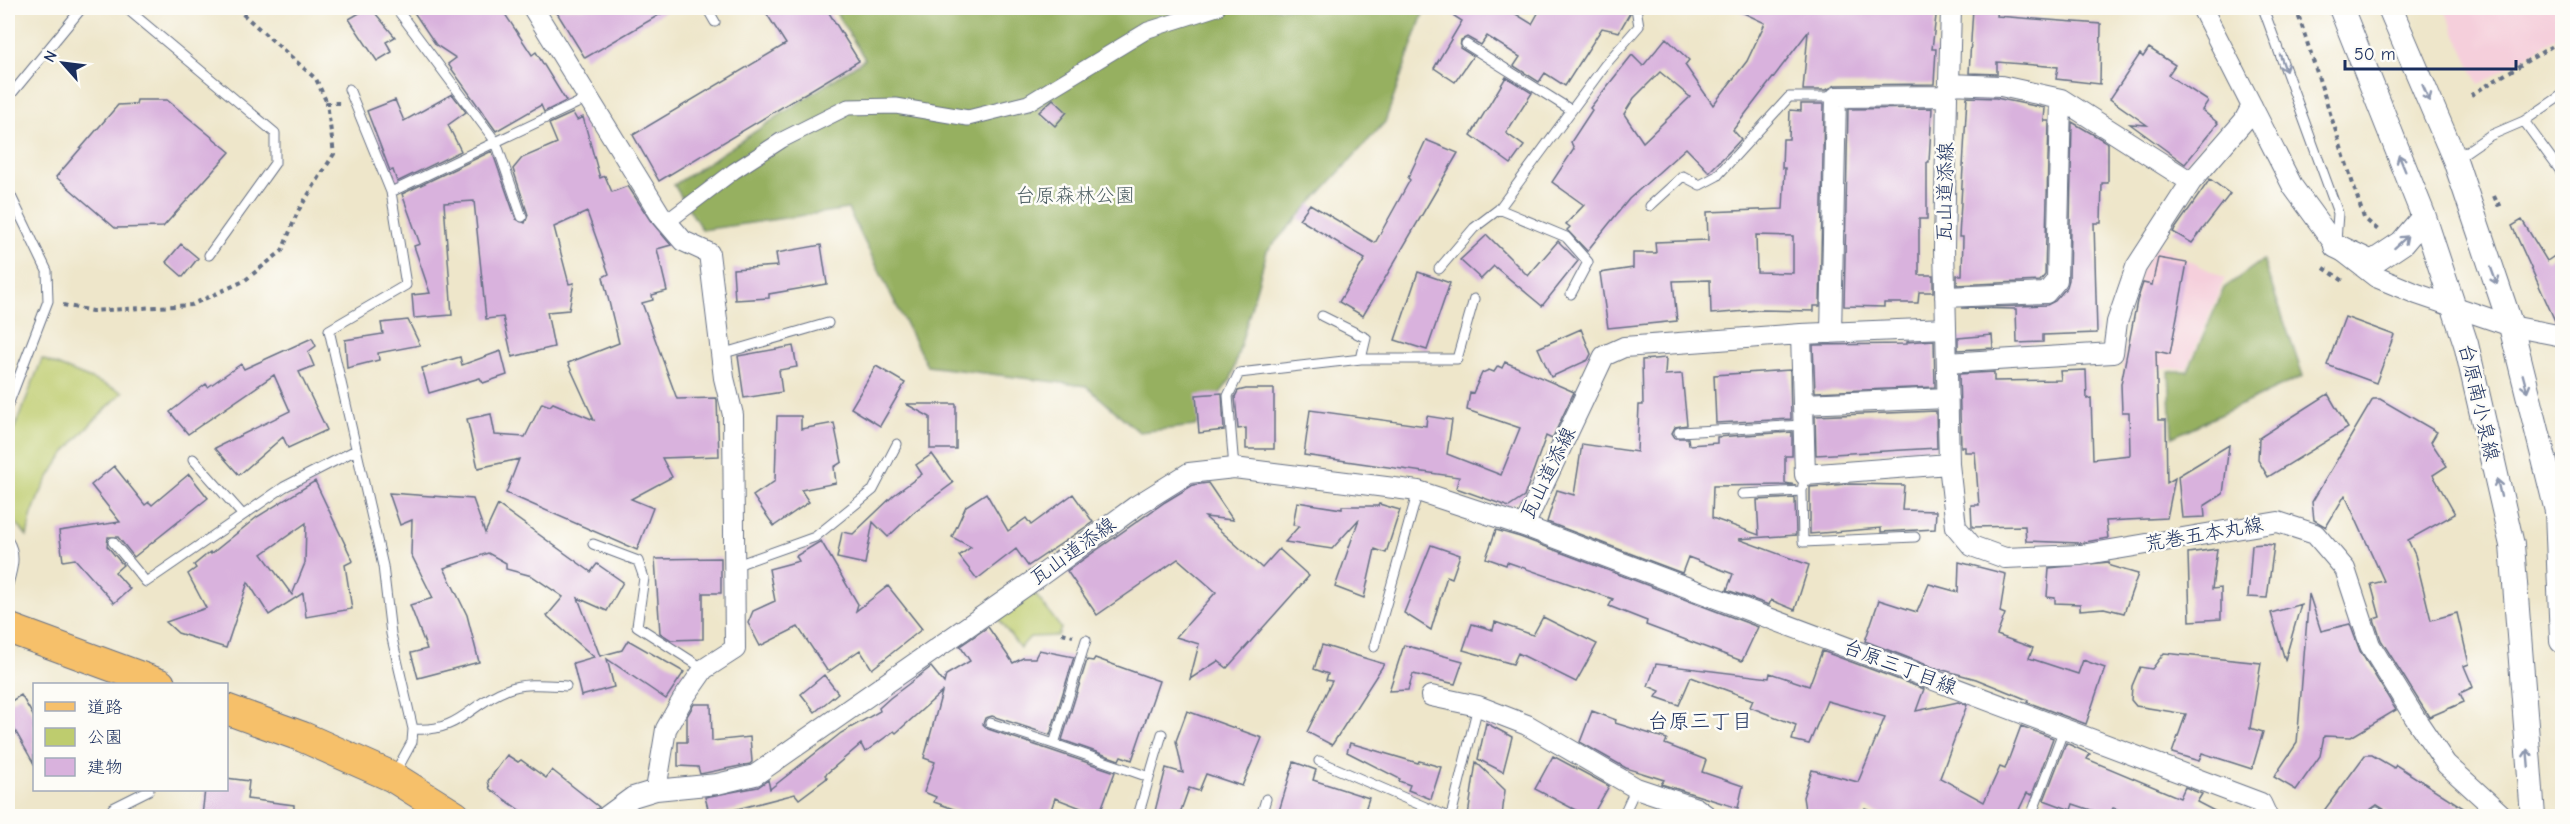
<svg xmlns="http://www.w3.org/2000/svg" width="2570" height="824" viewBox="0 0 2570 824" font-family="'Comic Neue','Klee One',sans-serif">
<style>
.built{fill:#f5cfdb}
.green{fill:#becc6e;stroke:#6c7e66;stroke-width:1.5}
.forest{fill:#96b061;stroke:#587060;stroke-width:1.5}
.building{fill:#d9b2dd;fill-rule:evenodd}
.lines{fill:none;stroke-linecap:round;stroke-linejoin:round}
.service-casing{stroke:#656f84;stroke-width:11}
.pedestrian-casing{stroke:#656f84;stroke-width:17}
.minor-casing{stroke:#656f84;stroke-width:22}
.tertiary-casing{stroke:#656f84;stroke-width:26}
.primary-casing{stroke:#656f84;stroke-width:32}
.path{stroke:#656f84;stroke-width:4;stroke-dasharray:4.5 4.5;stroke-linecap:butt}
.service{stroke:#fff;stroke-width:9}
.pedestrian{stroke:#fff;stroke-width:15}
.minor{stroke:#fff;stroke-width:20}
.tertiary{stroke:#fff;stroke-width:24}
.primary{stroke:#f6c06b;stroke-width:30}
.oneway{stroke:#8d97ae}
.labels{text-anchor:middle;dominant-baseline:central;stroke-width:5;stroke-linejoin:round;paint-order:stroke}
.street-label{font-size:20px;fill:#1b2f5e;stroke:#fdfcf7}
.park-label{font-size:20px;fill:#4c5e63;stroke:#fdfcf7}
.neighbourhood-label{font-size:21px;fill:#1b2f5e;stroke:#fdfcf7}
</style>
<rect width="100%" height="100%" fill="#fdfcf7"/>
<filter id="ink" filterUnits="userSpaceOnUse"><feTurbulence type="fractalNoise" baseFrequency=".0167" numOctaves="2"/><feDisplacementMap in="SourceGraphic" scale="12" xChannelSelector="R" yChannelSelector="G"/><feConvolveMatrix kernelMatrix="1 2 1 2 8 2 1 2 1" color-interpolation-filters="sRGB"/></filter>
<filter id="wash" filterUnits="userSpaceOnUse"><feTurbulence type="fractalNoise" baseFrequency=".008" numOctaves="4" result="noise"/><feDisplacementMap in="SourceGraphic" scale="24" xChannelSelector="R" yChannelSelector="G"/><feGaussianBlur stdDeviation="1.35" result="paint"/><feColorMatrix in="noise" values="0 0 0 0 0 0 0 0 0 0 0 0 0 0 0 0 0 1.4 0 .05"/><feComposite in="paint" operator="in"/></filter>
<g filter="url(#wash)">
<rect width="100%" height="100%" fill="#eee6ca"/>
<path class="built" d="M2444 8H2562V34L2479 85Z
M2157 245 2225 278 2187 368H2122L2141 271Z"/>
<path class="green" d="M42 359 123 392C84 430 50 461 32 514 30 521 29 529 27 536L8 513V445Z
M1033 591 1061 628 1058 636 1030 637 1020 648 996 616Z"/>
<path class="forest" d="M833 8H1425L1385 122 1267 251 1231 379 1195 426 1139 432 1086 386 927 366 848 209 702 230 674 185 865 59Z
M2263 260 2303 376 2172 437 2169 371H2188L2224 288Z"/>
<g id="blocks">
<path class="building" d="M368 8H371L395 37 386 42 392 52 377 61 349 19Z
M411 8H501L532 55 536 52 566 101 544 112 541 105 496 131 448 64 456 58 436 45Z
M554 8H671L585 58Z
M763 8H826L859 61 659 181 633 135 786 44Z
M1442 8H1506L1532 24 1541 8H1629L1630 13 1619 32 1602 28 1565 86 1545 73 1539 82 1514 66 1520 57 1487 36 1481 45 1467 37 1461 40 1460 48 1473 56 1455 82 1434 68 1462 21Z
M1733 8H1827L1864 11V9L1900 11V8H1937L1932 49H1936L1934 84 1836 85 1826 90H1803L1808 32 1733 130 1741 139 1730 151 1709 172 1686 148 1629 199 1587 251 1567 230 1570 227 1566 224 1584 205 1552 182 1574 149 1571 142 1592 110 1590 108 1632 55 1643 66 1666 38 1689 60 1685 65 1713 105 1747 61 1765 23ZM1660 72 1690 97 1643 142 1624 114 1634 98Z
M1973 8H1998L1997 16 2101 24 2100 84 2056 79 2058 67 1997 62V74L1969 73Z
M2149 48 2175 65 2168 75 2208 101 2202 110 2218 123 2185 164 2130 124 2147 125 2110 99 2140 54 2143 57Z
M1506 77 1532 93 1506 133 1524 146 1511 164 1471 135Z
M452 94 466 112 448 125 461 151 397 182 393 170 390 171 367 111 395 100 404 121Z
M1967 97 1996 98 2045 108 2044 121H2049L2045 275 2040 281 1957 285V275H1962L1963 237H1959Z
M1053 99 1067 112 1055 126 1039 112Z
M137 100H167L230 152 163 227 115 228 56 177 118 105 136 104Z
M1801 104H1824L1820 306H1814V311L1759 310 1711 314 1710 280 1673 281 1677 321 1608 328 1600 273 1633 268V253H1656L1655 242 1708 240 1707 212 1783 209 1785 168H1782L1783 139H1789L1790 110 1801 111ZM1756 235 1793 236V273L1757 272Z
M1932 108 1929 162H1927V219H1919V275H1933V292H1919L1918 303H1884V307L1844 306 1848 109Z
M573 113 577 120 583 117 600 178 605 176 612 192 628 186 650 220 671 245 657 249 667 291 652 295 653 300 642 303 677 399 716 398 717 400 719 456 662 458 672 477 631 499 653 508 637 550 506 493 519 459 478 468 467 419 491 414 495 435 525 437 542 403 550 406 553 403 594 420 568 363 619 343 603 277 609 274 587 212 554 227 569 284 574 283 569 310 547 312 554 347 512 357 503 317 486 319 474 201 444 203 452 315 414 318 412 295 430 293 414 246 420 244 402 194 492 151 516 219 525 223 528 215 513 169 522 158 557 143 549 124Z
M2072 122 2108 143V183H2102L2101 223H2094L2097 333 2043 335V342L2017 343 2016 309 1961 308 2047 305 2055 301 2067 287 2069 280Z
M1426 140 1458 153 1363 316 1339 302 1365 259 1299 219 1310 204 1375 243 1410 180 1408 178Z
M2210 179 2230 194 2192 243 2173 232Z
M2522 220 2547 261 2562 251V324L2556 323 2512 226Z
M1487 235 1528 276 1558 241 1578 261 1542 306 1494 266 1481 279 1460 260Z
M181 244 198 258 183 277 166 262Z
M821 245 827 284 769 294V298L735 300 733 269 778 266 776 253Z
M2158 258 2187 263 2170 354 2156 351 2158 420H2166L2167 483 2175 478 2167 518 2106 521 2108 538 2080 543 2026 541 2025 526 1972 527 1971 505H1979L1975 452H1965V447H1961L1959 374 1994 372V381L2061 380 2060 371 2086 370 2087 399 2091 398 2093 459 2130 455 2129 412H2122L2121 384 2137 301 2143 283 2152 285Z
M1418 272 1450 283 1427 350 1395 340Z
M2345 317 2394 335 2376 383 2327 365Z
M408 320 420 345 378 353 379 360 347 368 345 340 383 334 381 323Z
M1581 329 1591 354 1588 360 1551 377 1538 348Z
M1992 335 1993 348 1958 350V338Z
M312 338 316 346 308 352 314 366 299 372 327 430 288 448 283 437 239 475 215 448 290 411 274 375 188 434 170 412 206 384 208 387 241 364 244 369Z
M1934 340 1935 387 1815 392 1813 345 1907 344V342Z
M793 346 797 367 779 370 782 392 744 398 738 356Z
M501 351 507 375 483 383 480 378 429 393 422 368 460 357 462 365Z
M1666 358 1665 375 1682 374 1687 425 1675 427 1672 433 1675 438H1688L1689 445 1717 443V437L1792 432V456H1785V483L1796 485 1713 486 1712 518 1759 535 1757 500 1795 498 1796 535 1738 539 1809 565 1795 610 1771 600 1769 605 1727 590 1733 574 1688 557 1682 573 1547 522 1557 490 1574 495 1582 444 1637 452 1639 405H1643L1642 360Z
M1505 362 1574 392 1552 439 1546 436 1524 497 1509 507 1456 488 1459 477 1304 455 1310 410 1426 426 1427 416 1452 420 1447 454 1501 475 1520 428 1467 410 1470 392 1473 393 1482 373 1489 370 1494 372 1498 366 1502 368Z
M876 366 905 383 880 426 851 408Z
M1790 370 1791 419 1716 423 1714 375Z
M1246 389H1274V449H1246V428L1238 429 1235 397 1238 391Z
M1222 393 1224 430 1199 433 1196 395Z
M2328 394 2348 428 2268 477 2258 460 2259 438Z
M2373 399H2380L2437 432 2431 442 2447 466 2433 475 2455 514 2408 540 2415 555 2431 620 2457 613 2469 664 2464 666 2473 687 2460 693 2464 702 2429 717 2381 640 2374 619 2380 617 2371 584 2384 581 2345 495 2326 527 2314 520 2312 502Z
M906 404H956V449H930V417Z
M1936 411 1937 448 1816 455 1815 416Z
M777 416H801V429L834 423 842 462 834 467 836 483 801 490 809 502 774 526 753 496 775 481Z
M2229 445 2223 494 2204 506 2205 517 2182 518 2178 476Z
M932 454 953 483 915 511 888 537 873 522 865 564 837 558 842 532 853 534 894 495 922 474 916 465Z
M114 466 145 505 149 502 152 505 189 474 208 498 134 557 118 537H108L107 546 123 565 115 572 130 589 114 603 75 559 63 561 59 531 120 522 91 485Z
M315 481 353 561 345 565 352 609 306 617 303 593 269 615 248 582 226 648 178 633 166 622 206 608 188 574 196 568 194 565 210 552 211 554 257 517ZM306 523 305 563 292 595 262 554Z
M1208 483 1233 520 1205 517 1262 568 1279 549 1309 576 1227 668 1218 661 1190 679 1199 644 1176 637 1216 592 1178 559 1097 615 1067 571 1165 502 1193 485Z
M1848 484 1904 485 1902 510 1936 511 1935 529 1881 532V528L1810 534V487Z
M389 493 473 499 485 533 498 505 591 572 597 564 623 582 607 611 578 598 600 656 622 650 628 640 684 672 666 699 607 659 614 687 581 696 573 663 594 657 547 616 563 597 532 576 506 569V563L488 553 444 568 467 615 479 662 418 678 411 653 427 649 410 605 433 598 411 554 412 520 400 525Z
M986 493 1008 531 1026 518 1031 525 1073 494 1093 522 1028 566 1016 549 977 579 959 556 971 547 952 537 966 506Z
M1297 502 1342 509V506H1378L1379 504 1400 510 1386 553 1375 549 1364 598 1335 587 1359 519 1332 549 1285 542 1299 526 1293 525Z
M1496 530 1520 537 1758 627 1742 661 1646 625 1647 621 1609 606 1613 599 1507 562 1506 565 1486 558Z
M821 541 858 604 856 611 888 586 922 629 872 669 860 650 828 672 798 627 760 646 748 623 753 611 775 601 769 569 799 561 796 556Z
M2263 544 2274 545 2267 598 2248 597 2252 545Z
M1431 545 1460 555 1452 578 1447 576 1431 630 1404 613Z
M2217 549 2212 589 2221 588V619L2190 621 2188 553Z
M721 558V593H703V639L671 640 660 633 655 559Z
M1959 562 2006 574 2000 612 2005 614 1997 635 2033 648 2029 658 2078 674 2083 660 2105 668 2086 724 2027 702 2028 700 1976 679 1932 667 1865 641 1879 600 1917 612 1929 584 1958 592Z
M2109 562 2110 566 2138 574 2124 613 2104 608 2080 610V604L2055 603V598L2047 597 2049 568Z
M2309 594 2321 631 2350 624 2360 651 2396 710 2351 737 2324 736 2320 756 2296 790 2274 777 2297 743Z
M2301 604 2285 660 2271 613Z
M1543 617 1597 644 1576 682 1518 653 1513 664 1463 650 1472 624 1493 630 1495 622 1533 635Z
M988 627 1013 663 1023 658H1035L1039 650 1074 657 1050 735 992 716 985 718 983 724 988 729 1115 772 1099 815 1055 798 1049 816H973L934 802 936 797 924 792 935 762 924 758 942 692 896 733 894 731 865 752 861 744 825 775 827 778 799 799 795 794 710 816 705 797 758 787 768 780 770 789 841 733 880 711 879 708 890 698 931 667 944 683 946 675 970 661 960 646Z
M1322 645 1384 664 1332 745 1307 732 1332 681 1326 680 1328 674 1314 669Z
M1404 645 1463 661 1455 684 1413 674 1408 690 1389 691Z
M1822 651 1924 689 1916 711 1958 702 1967 705 1940 778 1984 802 2000 767 2005 769 2021 726 2053 738 2032 795 2027 793 2016 816H1885L1865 808 1862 816H1806L1803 797 1812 770 1858 782 1885 717 1827 701 1809 744 1792 740 1796 725 1750 707 1753 700 1691 677 1679 705 1656 697 1660 691 1648 686 1656 664 1769 678 1770 673 1809 686Z
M2164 653 2261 663 2250 728 2263 732 2252 769 2202 753 2199 761 2172 753 2186 714 2136 706 2131 700 2132 686 2140 667 2152 669Z
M1095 658 1159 681 1132 760 1121 756 1119 760 1062 740 1087 660 1093 661Z
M824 675 838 693 815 712 801 694Z
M21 695 34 717V764L8 718V703Z
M711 704 712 741 750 737 752 762 750 764 700 774 698 767 678 766V742H687V716L694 704Z
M1187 711 1262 738 1242 786 1206 774 1199 791 1189 788 1179 816H1169L1155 811 1166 768 1183 773 1176 741Z
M1592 711 1616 720 1615 723 1667 739 1665 744 1706 760 1702 772 1743 786 1738 808 1661 784 1664 780 1626 768 1580 742Z
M1486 723 1512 737 1503 772 1478 759Z
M1350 743 1418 763 1419 761 1441 767 1431 799 1408 790 1410 785 1399 781 1400 779 1347 752Z
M2066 743 2090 754 2087 759 2180 798 2185 787 2202 794 2197 802 2224 816H2137L2113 808 2109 816 2073 804 2071 810 2044 800Z
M507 755 518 762 521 760 546 778 552 770 599 807 589 816H528L490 789 488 781Z
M2365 755H2372L2394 768 2396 765 2476 816H2390L2387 811 2377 805 2371 809 2372 816H2320Z
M1553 756 1609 786 1592 816H1587L1535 789Z
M1294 762 1316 770 1313 780 1369 798 1363 816H1301L1279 811Z
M1476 762 1505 790 1502 816H1468Z
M226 778 249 781 247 799 294 805V816H202L205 789H226Z"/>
</g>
</g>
<g filter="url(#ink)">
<use href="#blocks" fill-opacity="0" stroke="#656f84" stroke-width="1.5"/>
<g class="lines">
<g class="service-casing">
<path id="service" d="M126 8 275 133V163L209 255
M396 8 496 142 522 217
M707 8 715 22
M2263 8 2338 213 2336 241
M1466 44 1571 110
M349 89 391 192 588 98
M8 98 82 8
M2524 121 2562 173
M2457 158 2489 136 2524 121 2562 95
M8 190 47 271 48 301 8 405
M391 192 406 285 329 330 383 566 391 634 413 729 412 742 395 773
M1650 206 1683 176 1700 185 1717 176 1789 97H1836
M1499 209 1566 237 1588 262 1571 294
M1439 269 1474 228 1499 209 1605 65 1639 26 1636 8
M721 354 828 323
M1361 359H1457L1474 299
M1679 432 1804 425
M193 459 242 514
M1234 468 1228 396 1239 373 1361 359 1366 338 1322 316
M1802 491 1803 542 1915 537
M1742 494 1802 491 1803 485
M8 541C17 555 12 570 8 584
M113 542 146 582 284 487 356 450
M593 544 638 561 644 578 637 626 704 669
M734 566 815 537 873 490 897 444
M1086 640 1054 744 1149 777
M1374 647 1418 491
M990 723 1054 744
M413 729C460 733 469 704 506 690 523 682 548 685 566 686
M1319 761 1446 816
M2377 812 2383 816
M108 816 113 808 149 790
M1138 816 1162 734
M1261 816 1266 799
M1451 816 1478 706
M1623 816 1636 788
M2031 816 2064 729"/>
</g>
<g class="pedestrian-casing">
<path id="pedestrian" d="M667 222 734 171 782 140 848 107 896 106 968 118 1028 103 1148 30 1217 8"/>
</g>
<g class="minor-casing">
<path id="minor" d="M533 8 660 214 683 241 709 253 724 378 733 415 735 649 704 669 683 699 666 729 656 790
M2202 8 2293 187 2336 246 2376 277 2417 294 2511 326 2562 336
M1949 84 1951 8
M1945 297 2046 293 2057 280 2061 99
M1946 328 1949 464 1956 527 1972 546 2005 558 2081 555 2278 522 2315 534 2345 569 2370 645 2415 718 2446 764 2503 816
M1831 333 1836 97 1947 96
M1801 334 1805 475 1949 464
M1947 363 2113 353 2117 322 2136 267 2191 182
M1803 404 1948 398
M1524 526 2261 803 2267 816
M1431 696 1478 706 1527 725 1636 788 1696 808 1707 816
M607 816 633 797 656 790 717 784 755 775 1040 576 1136 506 1189 473 1234 468 1418 491 1524 526 1604 356 1624 347 1801 334 1946 328 1944 248 1947 96 1949 84 2001 86 2061 99 2191 182 2244 121 2252 106"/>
</g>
<g class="tertiary-casing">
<path id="tertiary" d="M2341 8 2424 217 2466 344 2512 545 2533 816
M2390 8 2455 160 2511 326 2557 511 2562 641
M2336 246 2372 263 2402 243 2424 217"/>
</g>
<g class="primary-casing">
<path id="primary" d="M8 628 160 684
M226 709 303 737 393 777 455 816"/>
</g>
<path class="path" d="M236 8 316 79 327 103
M2296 8 2364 218 2378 230
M2471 95 2562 40
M2494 196 2498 205 2505 202
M2324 268 2345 282
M63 305 92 311 191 305 244 281 282 251 298 211 334 154 327 103H340
M1062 633 1073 636"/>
<use href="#service" class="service"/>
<use href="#pedestrian" class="pedestrian"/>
<use href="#minor" class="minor"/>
<use href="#tertiary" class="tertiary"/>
<use href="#primary" class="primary"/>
</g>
<defs><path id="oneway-shaft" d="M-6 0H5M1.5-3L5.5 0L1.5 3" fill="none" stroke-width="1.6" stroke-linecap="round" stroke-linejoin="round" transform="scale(1.5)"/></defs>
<g class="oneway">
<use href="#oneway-shaft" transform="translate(2283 63) rotate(70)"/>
<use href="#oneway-shaft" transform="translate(2426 93) rotate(67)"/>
<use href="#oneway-shaft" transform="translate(2402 163) rotate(-112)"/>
<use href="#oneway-shaft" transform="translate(2401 242) rotate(-42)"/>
<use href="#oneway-shaft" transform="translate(2494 276) rotate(70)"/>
<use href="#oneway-shaft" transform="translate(2525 383) rotate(75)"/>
<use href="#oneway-shaft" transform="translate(2499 488) rotate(-103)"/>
<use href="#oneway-shaft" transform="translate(2528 758) rotate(-95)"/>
</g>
</g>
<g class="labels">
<g class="street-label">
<text transform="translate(1945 192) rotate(-89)">瓦山道添線</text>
<text transform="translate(2479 402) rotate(77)">台原南小泉線</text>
<text transform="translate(1548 473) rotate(-64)">瓦山道添線</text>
<text transform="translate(2204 534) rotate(-10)">荒巻五本丸線</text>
<text transform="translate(1073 551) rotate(-36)">瓦山道添線</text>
<text transform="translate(1900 667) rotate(21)">台原三丁目線</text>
</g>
<g class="park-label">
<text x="1075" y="195">台原森林公園</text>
</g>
<g class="neighbourhood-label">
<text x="1700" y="721">台原三丁目</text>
</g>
</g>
<rect width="2570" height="824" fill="none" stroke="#fdfcf7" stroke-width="30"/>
<rect x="33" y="683" width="195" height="108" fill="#fdfcf7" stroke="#a3aaba" stroke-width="1.5"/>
<rect x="45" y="702" width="30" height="9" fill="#f6c06b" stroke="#a3aaba" stroke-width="1.5"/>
<text x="87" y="713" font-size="18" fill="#1b2f5e">道路</text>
<rect x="45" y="728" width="30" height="18" fill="#becc6e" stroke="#a3aaba" stroke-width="1.5"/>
<text x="87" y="743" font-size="18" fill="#1b2f5e">公園</text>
<rect x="45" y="758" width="30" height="18" fill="#d9b2dd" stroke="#a3aaba" stroke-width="1.5"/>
<text x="87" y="773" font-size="18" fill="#1b2f5e">建物</text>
<g transform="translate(63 63) rotate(298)" stroke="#fdfcf7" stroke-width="4.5" paint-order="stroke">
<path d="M0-4.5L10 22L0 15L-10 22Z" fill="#1b2f5e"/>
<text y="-9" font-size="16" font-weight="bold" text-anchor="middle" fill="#1b2f5e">N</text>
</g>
<path d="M2345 60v9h171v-9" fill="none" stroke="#1b2f5e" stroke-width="3"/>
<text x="2354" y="60" font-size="18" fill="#1b2f5e" stroke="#fdfcf7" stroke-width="4.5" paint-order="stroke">50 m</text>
</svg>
